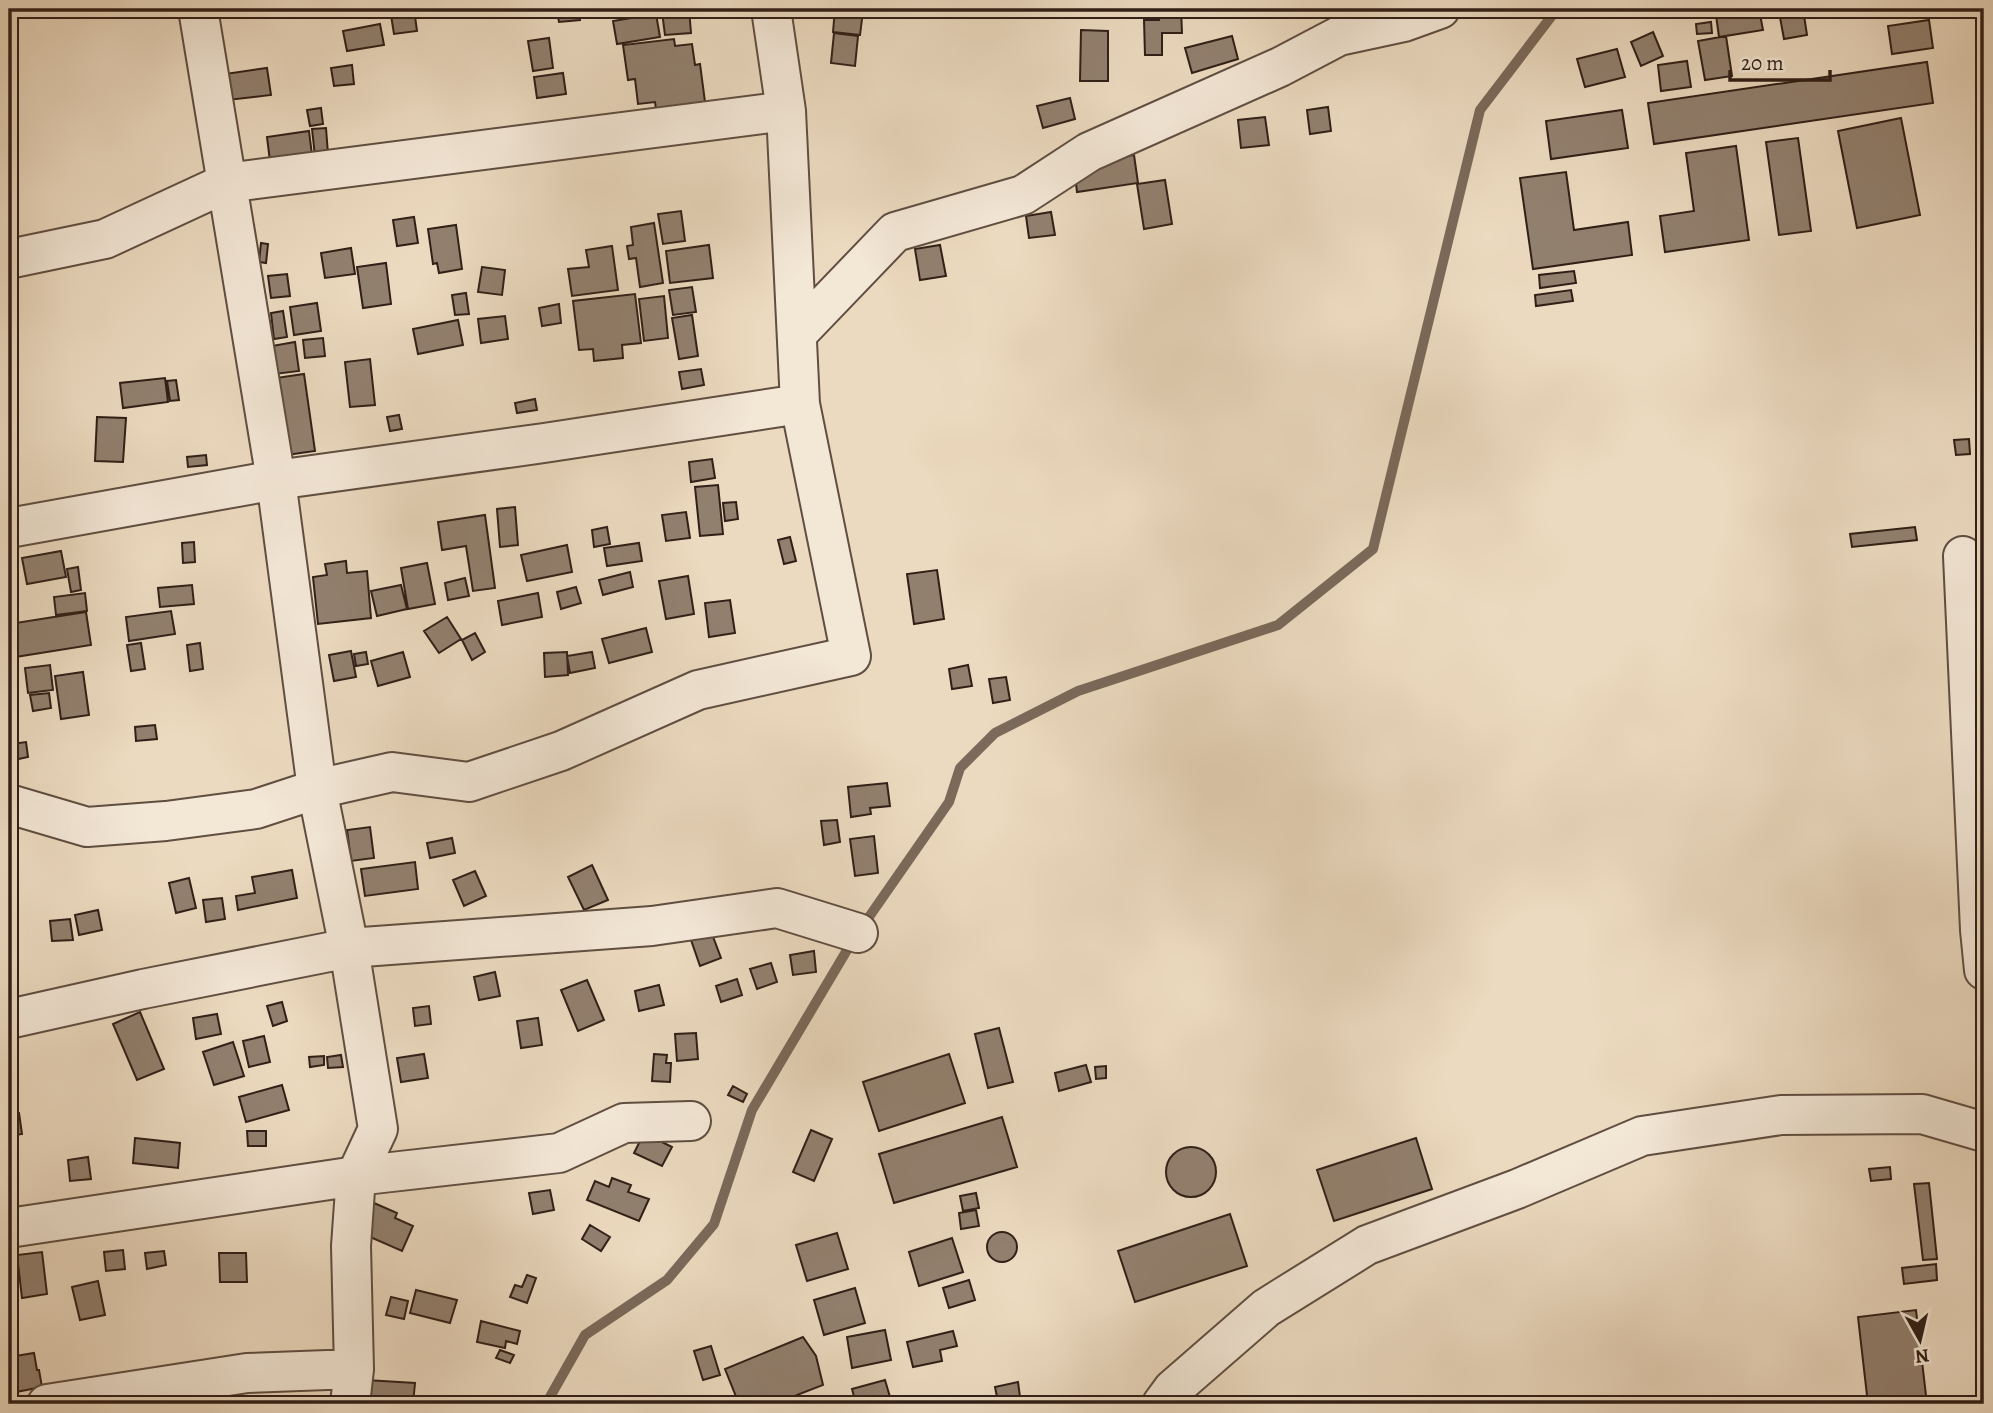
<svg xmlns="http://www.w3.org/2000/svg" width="1993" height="1413" viewBox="0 0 1993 1413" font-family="Alegreya,serif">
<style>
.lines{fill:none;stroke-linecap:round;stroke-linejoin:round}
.stream{stroke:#7b695a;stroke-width:10}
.building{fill:#92806f;stroke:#311f17;stroke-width:2}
.minor-casing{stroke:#604e41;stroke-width:42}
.minor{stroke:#f3e7d6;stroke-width:38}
</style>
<rect width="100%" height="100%" fill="#ecdac0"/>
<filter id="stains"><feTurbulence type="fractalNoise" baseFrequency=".00286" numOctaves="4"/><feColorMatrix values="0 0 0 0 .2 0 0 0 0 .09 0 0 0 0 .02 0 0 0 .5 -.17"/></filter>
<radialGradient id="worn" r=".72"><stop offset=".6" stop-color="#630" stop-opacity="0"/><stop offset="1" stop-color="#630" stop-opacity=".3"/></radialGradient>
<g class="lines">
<path class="stream" d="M862 927 949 802 960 768 995 733 1078 691 1278 625 1373 549 1480 110 1557 9
M546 1404 585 1335 667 1280 714 1224 752 1110 853 940"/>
</g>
<path class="building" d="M390 9H414L417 31 394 34Z
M567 9H579L580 20 559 22 557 11Z
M689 9 691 33 665 35 662 12Z
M835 9 863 11 860 35 833 32Z
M1159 9H1181L1182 33H1162V55H1145L1144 20H1159Z
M1732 9H1759L1763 30 1719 37 1716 15 1733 12Z
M1803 9 1807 35 1784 39 1779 12Z
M656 14 660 37 617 44 613 21Z
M1929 20 1933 48 1892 54 1888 26Z
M1711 22 1712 33 1697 34 1696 24Z
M380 24 384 45 347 51 343 31Z
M1081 30 1108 31V81H1080Z
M1653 32 1663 56 1641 66 1631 42Z
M834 33 858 36 855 66 831 63Z
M1232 36 1238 59 1192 73 1185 48Z
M1726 36 1732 76 1705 80 1698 41Z
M549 38 553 68 533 71 528 41Z
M674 39 675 46 692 44 695 65 700 64 705 102 656 109 655 102 638 104 635 79 628 80 623 45Z
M1617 49 1625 77 1585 87 1577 59Z
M1687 61 1691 87 1661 91 1658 65Z
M1927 62 1933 103 1654 144 1648 103Z
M352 65 354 84 334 86 331 68Z
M267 68 271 95 228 100 225 74Z
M563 73 566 94 537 98 534 77Z
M1070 98 1075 119 1043 128 1037 106Z
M1328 107 1331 131 1310 134 1307 110Z
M321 108 323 124 310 126 307 110Z
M1622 110 1628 148 1551 159 1546 121Z
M1265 117 1269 145 1241 148 1238 120Z
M1901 118 1920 215 1857 228 1838 131Z
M326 128 328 154 315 156 312 129Z
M309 131 312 155 270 161 267 137Z
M1798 138 1811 231 1779 235 1766 142Z
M1736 146 1749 240 1665 252 1660 216 1694 211 1686 153Z
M1134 155 1138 183 1077 192 1075 175 1091 161Z
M1566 172 1574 230 1628 222 1632 255 1533 269 1520 178Z
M1165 180 1172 224 1144 229 1137 184Z
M681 211 685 241 663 244 658 214Z
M1051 212 1055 235 1029 238 1026 216Z
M414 217 418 243 397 246 393 220Z
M654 223 663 283 640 287 636 258 629 259 627 246 633 245 631 227Z
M456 225 462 269 439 273 437 263 433 264 428 229Z
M261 243 268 244 266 263 259 262Z
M709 245 713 278 670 283 666 251Z
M940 245 946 276 920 280 915 249Z
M612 246 618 290 572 296 568 269 589 267 586 250Z
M351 248 355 274 325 278 321 253Z
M386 263 391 304 363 308 357 267Z
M482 267 505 270 502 295 478 292Z
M1574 271 1576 283 1540 288 1539 275Z
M287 274 290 296 271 298 268 276Z
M692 287 696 312 673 315 669 290Z
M1571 290 1573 301 1536 306 1535 295Z
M466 293 469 314 455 315 452 295Z
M635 294 641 343 622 345 623 358 594 361 593 349 579 350 573 301Z
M664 296 668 338 644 341 639 299Z
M317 303 321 331 294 335 290 307Z
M559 304 561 323 542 326 539 308Z
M283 311 287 337 274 339 271 313Z
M692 315 698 356 679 359 672 318Z
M505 316 508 339 481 343 478 319Z
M458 320 463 345 418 354 413 329Z
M323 338 325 356 305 358 303 340Z
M295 342 299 371 275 374 272 346Z
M370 359 375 405 350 407 345 362Z
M701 369 704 385 682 389 679 372Z
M304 374 315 451 286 455 276 378Z
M165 378 168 402 123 408 120 383Z
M176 380 179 400 170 401 167 381Z
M535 399 537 410 517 413 515 403Z
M399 415 402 429 390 431 387 417Z
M97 417 126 418 123 462 95 461Z
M1969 439 1970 454 1956 455 1954 440Z
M206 455 207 465 188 467 187 457Z
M712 459 715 478 691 482 689 462Z
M718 485 723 534 700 536 695 487Z
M736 502 738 519 725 521 723 503Z
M515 507 518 545 500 547 497 509Z
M686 512 690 538 666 541 662 515Z
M485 515 495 588 473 591 466 546 442 550 438 522Z
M607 527 610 544 594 547 592 530Z
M1915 527 1917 540 1852 547 1850 534Z
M790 537 796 561 784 564 778 540Z
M194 542 195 562 183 563 182 543Z
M639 543 642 561 607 566 604 548Z
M567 545 572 572 527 581 521 555Z
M61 551 66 577 27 584 22 558Z
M346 561 347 573 367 571 371 618 318 624 313 577 327 575 325 564Z
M427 563 435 604 408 609 401 568Z
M78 567 81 590 71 592 67 569Z
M937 570 944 619 914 624 907 574Z
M630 572 633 587 603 595 599 580Z
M688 576 694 614 666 619 659 581Z
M465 578 469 596 448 600 445 583Z
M192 585 194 604 160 607 158 588Z
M401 585 407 609 377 616 371 591Z
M576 587 581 603 561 609 557 592Z
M85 593 87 611 56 615 54 597Z
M538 593 542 617 502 625 498 601Z
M730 600 735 633 709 637 705 603Z
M171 611 175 634 129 641 126 617Z
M86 612 91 645 9 658V624Z
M447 617 461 639 439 653 424 631Z
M646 628 652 652 609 663 602 639Z
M475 633 485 652 472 660 462 640Z
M141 643 145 669 131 671 127 645Z
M200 643 203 669 190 671 187 645Z
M351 651 356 677 334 681 329 655Z
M366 652 368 664 356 666 354 654Z
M403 652 410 677 378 686 371 661Z
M567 652 568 675 545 677 544 653Z
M592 652 595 668 570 673 567 656Z
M50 665 53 690 28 693 25 668Z
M968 665 972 686 952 689 949 669Z
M83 672 89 715 61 719 55 676Z
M1006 677 1010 700 993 703 989 679Z
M49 693 51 708 33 711 30 695Z
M155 725 157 739 136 741 135 727Z
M26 742 28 757 14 760 11 744Z
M887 783 890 806 870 808 871 814 851 817 848 787Z
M837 820 840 842 824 845 821 821Z
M370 827 374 858 351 861 347 830Z
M874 836 878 873 855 876 850 839Z
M452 838 455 853 430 858 427 843Z
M415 862 418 889 365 896 361 869Z
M592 865 608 900 584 910 568 877Z
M292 870 297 898 238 910 236 896 255 893 252 877Z
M475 871 486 896 464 906 453 880Z
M189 878 196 908 176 913 169 883Z
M222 898 225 919 206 922 203 900Z
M98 910 102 930 79 935 75 915Z
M70 919 73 940 52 941 50 921Z
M712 934 721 958 700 966 691 940Z
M814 951 816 972 793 975 790 955Z
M771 963 777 982 757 989 750 969Z
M495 972 500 996 479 1000 474 977Z
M737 979 742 995 721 1002 716 986Z
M587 980 604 1020 578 1031 561 990Z
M659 985 664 1005 639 1011 635 991Z
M282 1002 287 1021 273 1026 267 1006Z
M429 1006 431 1024 415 1026 413 1008Z
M140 1012 164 1069 137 1080 113 1024Z
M217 1014 221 1034 196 1039 193 1018Z
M538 1018 542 1045 521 1048 517 1021Z
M999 1028 1013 1082 988 1088 975 1034Z
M696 1033 698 1059 677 1061 675 1034Z
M264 1036 270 1062 249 1067 243 1041Z
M233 1042 244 1076 214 1085 203 1052Z
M424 1054 428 1078 401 1082 397 1058Z
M654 1054 667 1055 666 1063H671L670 1082 652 1081Z
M949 1054 965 1103 879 1131 863 1082Z
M341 1055 343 1067 328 1068 327 1057Z
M324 1056V1065L310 1067 309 1057Z
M1086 1065 1091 1082 1059 1091 1055 1073Z
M1106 1066V1078L1096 1079 1095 1067Z
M282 1085 289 1110 246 1122 239 1097Z
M733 1086 747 1094 743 1102 728 1095Z
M19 1113 22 1134 9 1136V1114Z
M1002 1117 1017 1167 894 1203 879 1154Z
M811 1130 832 1139 814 1181 793 1172Z
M247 1131H266V1146H248Z
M644 1133 672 1147 662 1166 634 1153Z
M135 1138 180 1143 178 1168 133 1163Z
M1416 1138 1432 1189 1334 1221 1317 1170Z
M1166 1172a25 25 0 1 1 50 0a25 25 0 1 1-50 0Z
M88 1157 91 1179 70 1181 68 1160Z
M1890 1167 1891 1179 1871 1181 1869 1169Z
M612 1178 631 1185 628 1192 649 1199 639 1221 587 1200 595 1181 609 1187Z
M1929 1183 1937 1259 1923 1260 1914 1184Z
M550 1190 554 1210 533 1214 529 1193Z
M976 1193 979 1208 963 1211 960 1196Z
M374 1203 397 1213 395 1218 413 1226 402 1251 361 1233Z
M976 1210 979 1226 961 1229 959 1213Z
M1230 1214 1247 1266 1135 1302 1118 1251Z
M590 1225 610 1237 601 1251 582 1239Z
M987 1247a15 15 0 1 1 30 0a15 15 0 1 1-30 0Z
M837 1233 848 1269 807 1281 796 1245Z
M952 1238 963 1272 919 1286 909 1252Z
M123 1250 125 1269 106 1271 104 1252Z
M164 1251 166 1265 147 1269 145 1253Z
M42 1252 47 1294 22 1298 17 1255Z
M219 1253H246L247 1282H220Z
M1936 1264 1937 1280 1904 1284 1902 1268Z
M527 1275 536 1278 527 1303 510 1297 515 1285 522 1287Z
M969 1280 975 1300 949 1308 943 1288Z
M98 1281 105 1315 80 1320 72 1287Z
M855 1288 865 1323 824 1335 814 1300Z
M416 1290 457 1300 450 1323 410 1313Z
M391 1297 408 1301 404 1319 386 1315Z
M1916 1310 1927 1404H1868L1858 1317Z
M481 1321 520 1331 517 1344 506 1341 505 1348 477 1342Z
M885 1330 891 1360 852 1368 847 1337Z
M953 1331 957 1346 940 1350 942 1361 913 1367 907 1342Z
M803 1337 816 1356 823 1385 774 1404H739L725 1369Z
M711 1346 720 1375 703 1380 694 1351Z
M500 1350 514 1355 510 1363 496 1358Z
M34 1353 37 1370H39L42 1387 16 1392 13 1376H9V1357Z
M366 1380 415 1383 413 1404H365Z
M885 1380 890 1397 864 1404H856L852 1389Z
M1018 1382 1020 1397 998 1402 995 1387Z"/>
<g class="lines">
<g class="minor-casing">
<path id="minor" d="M198 9 276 480 317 789 349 948 378 1129 356 1176 351 1246 354 1369 350 1404
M9 259 105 239 226 183 786 111
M797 334 895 232 1023 195 1089 152 1280 67 1339 36 1404 22 1440 9
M9 528 276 480 544 443 800 404
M1963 556 1980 930 1984 970
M9 804 87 827 166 821 256 809 317 789 392 772 469 782 561 751 698 690 851 656 800 404 786 111 771 9
M9 1019 143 989 349 948 652 926 777 908 858 933
M9 1228 356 1176 559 1153 624 1123 691 1121
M47 1404 247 1373 354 1369
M1162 1404 1173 1389 1266 1308 1367 1245 1517 1189 1642 1136 1781 1115 1922 1114 1984 1132"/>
</g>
<use href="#minor" class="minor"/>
</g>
<rect width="1993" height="1413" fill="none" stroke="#ecdac0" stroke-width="35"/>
<rect x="10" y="10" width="1972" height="1392" fill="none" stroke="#311f17" stroke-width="3.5"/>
<rect x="18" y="18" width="1958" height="1378" fill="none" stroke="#311f17" stroke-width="2"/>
<g transform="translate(1920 1340) rotate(172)" stroke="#f3e7d6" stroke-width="5" paint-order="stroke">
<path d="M0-5L12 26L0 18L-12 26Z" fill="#311f17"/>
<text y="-10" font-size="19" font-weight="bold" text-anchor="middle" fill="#311f17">N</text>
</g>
<path d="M1730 70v10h100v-10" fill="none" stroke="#311f17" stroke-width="3.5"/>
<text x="1741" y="70" font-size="21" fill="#311f17" stroke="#f3e7d6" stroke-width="5" paint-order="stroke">20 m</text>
<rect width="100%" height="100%" filter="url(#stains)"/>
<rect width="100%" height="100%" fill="url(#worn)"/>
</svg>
